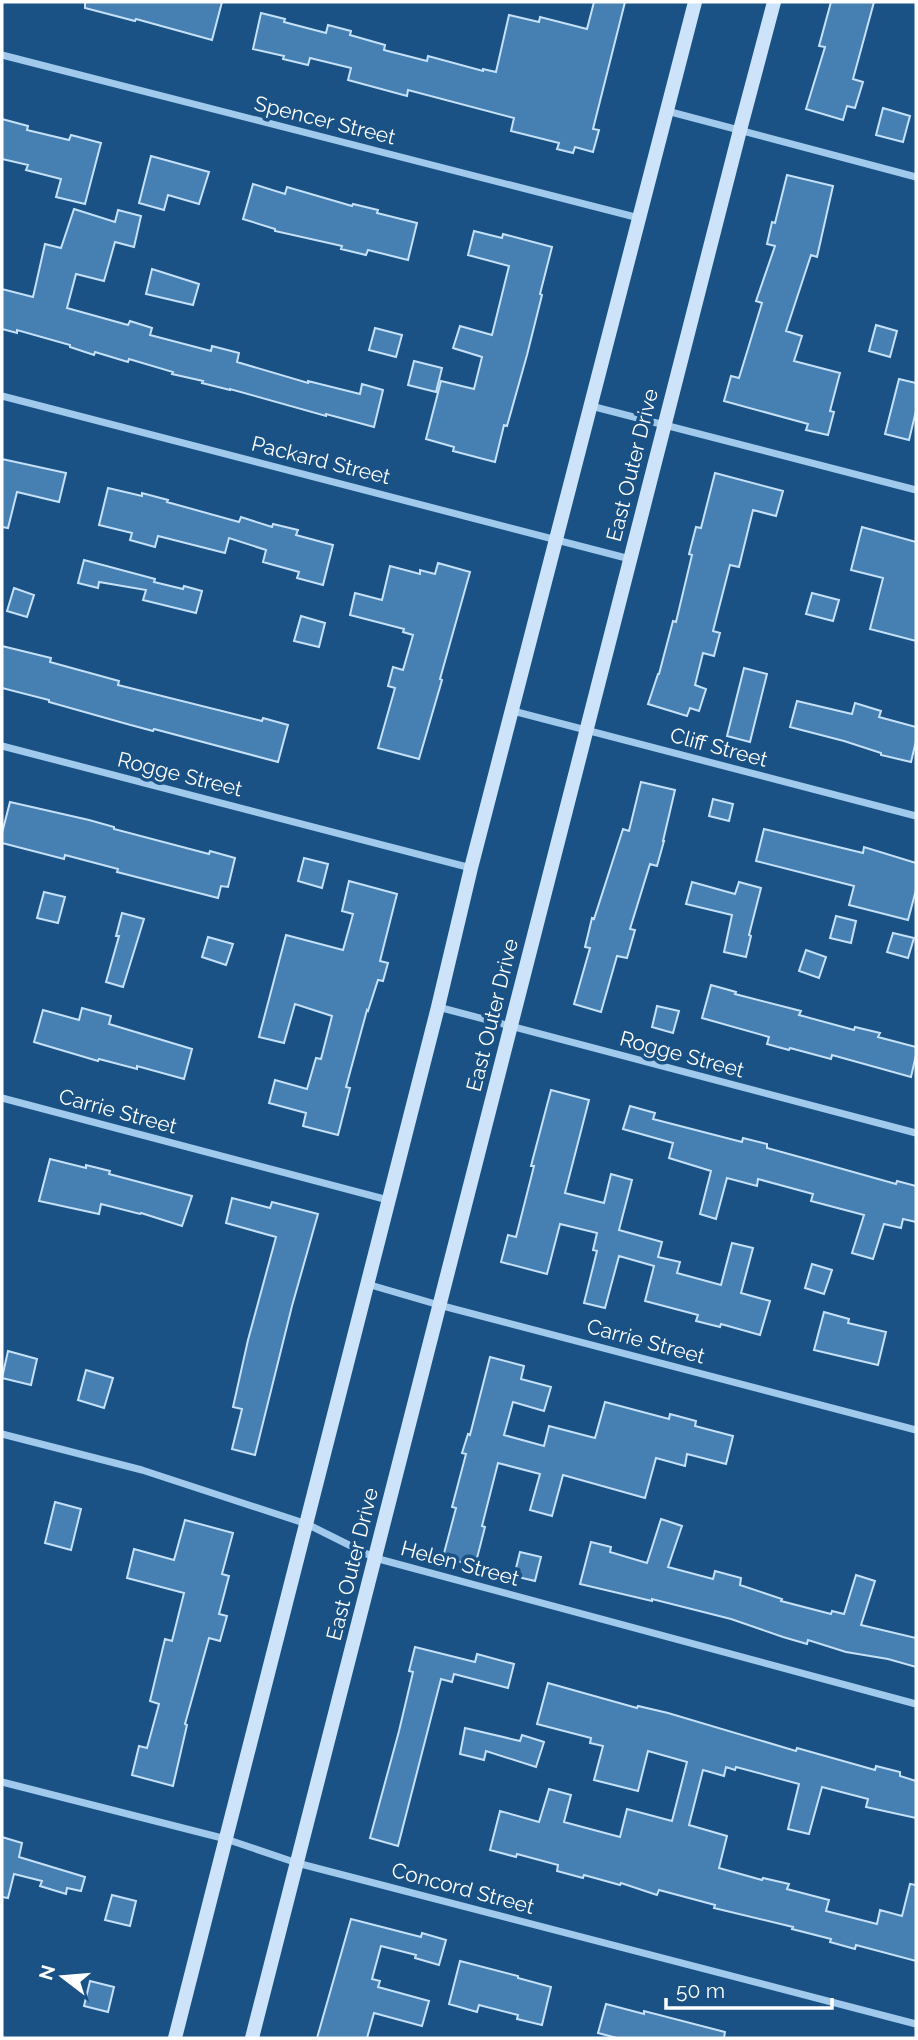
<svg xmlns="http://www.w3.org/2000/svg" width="918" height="2040" viewBox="0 0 918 2040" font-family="Raleway,sans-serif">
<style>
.building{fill:#467fb1;stroke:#c5e1f9;stroke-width:2}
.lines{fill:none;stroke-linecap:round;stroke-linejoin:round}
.street{stroke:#a0c9ec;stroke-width:7}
.secondary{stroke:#cce3f9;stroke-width:14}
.labels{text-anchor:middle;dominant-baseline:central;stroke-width:7;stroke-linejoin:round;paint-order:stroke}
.street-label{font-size:21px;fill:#fff;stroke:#1a5285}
</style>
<rect width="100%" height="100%" fill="#1a5285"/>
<path class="building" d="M85 2H222L212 40 136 19 135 21 85 8Z
M594 2H625L593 129 599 130 593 152 575 147 573 153 557 149 559 143 511 131 514 118 408 90 407 96 348 80 351 68 310 58 308 65 283 59 284 56 253 49 261 13 285 19 284 22 326 33 328 25 351 31 350 35 385 45 384 50 427 61 428 56 483 71V69L496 72 509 15 539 22 540 17 587 29Z
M831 2H874L853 79 863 82 855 108 847 106 843 120 806 109 825 47 819 46Z
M883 108 910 116 903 142 876 135Z
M2 119 28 126 27 130 69 140 71 135 101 143 85 204 56 197 61 179 26 170 28 165 2 159Z
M151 156 209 172 199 204 168 195 164 210 139 203Z
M787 175 833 186 817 257 811 255 786 331 802 336 794 361 840 373 830 411 834 412 828 435 806 430 808 424 724 401 731 376 739 378 762 303 756 301 775 246 767 244 772 222 775 223Z
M253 184 285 194 287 187 352 206 353 204 378 210 377 213 417 223 408 260 368 250 366 255 341 249 342 246 275 231V229L243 219Z
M74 209 115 222 118 210 141 216 134 247 115 242 104 281 76 274 67 308 128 325 130 321 152 328 150 335 211 351 212 346 239 353 237 362 308 383V381L360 394 362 384 383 390 374 427 326 414V416L230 389V390L202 383 203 381 172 374 173 372 129 359 128 362 95 352 94 355 70 347V345L17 330V333L2 329V289L33 297 45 244 61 248Z
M474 231 502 238 503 234 552 247 540 294 542 295 527 355 507 426 504 425 495 462 453 451 454 447 426 439 441 381 474 389 482 357 453 348 460 326 492 335 509 266 468 255Z
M152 269 199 284 193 305 146 294Z
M876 325 897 331 890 357 869 351Z
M375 328 402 335 396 357 369 350Z
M414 361 442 368 436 392 408 385Z
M899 379 916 383V411L909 440 885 434Z
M2 459 66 473 59 502 17 492 8 528 2 527Z
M715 473 783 491 776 516 753 510 739 567 730 565 713 631 720 633 714 656 703 653 695 685 706 689 699 711 690 708 687 716 648 704 658 674H659L673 621 676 622 692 555 689 554 696 527 701 528Z
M108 488 142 496V493L168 500 167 502 239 522 241 517 272 527 273 524 298 530 296 535 333 545 323 585 297 578 299 572 263 562 266 550 229 538 225 553 158 536 155 547 130 540 132 533 99 525Z
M862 527 916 542V641L870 629 883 578 851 570Z
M84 560 155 579 154 582 183 589 184 586 202 591 196 613 143 600 146 590 99 582 98 588 78 583Z
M438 563 470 572 440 679 442 680 419 759 378 748 395 688 388 686 393 667 403 670 413 635 403 632 404 629 350 615 355 593 382 600 390 566 420 574V570L435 574Z
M14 588 34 595 27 617 7 611Z
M812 593 839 600 833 621 806 614Z
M301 616 325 623 319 647 294 641Z
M2 646 51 658 50 662 119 681 118 685 262 721 263 718 288 725 278 762 154 729 153 731 127 724 49 702V700L2 688Z
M744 668 767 674 750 742 727 736Z
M797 701 852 714 855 703 881 711 879 717 916 727V741L911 762 881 755V753L844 741 790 727Z
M641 782 675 790 663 841H664L657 866 650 864 630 929 635 930 627 958 617 956 601 1012 574 1004 590 948 585 947 592 918 594 919 623 829 629 831Z
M713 799 733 804 729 821 709 816Z
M10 802 89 820 114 827V829L209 854 210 851 235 858 228 887 221 886 218 898 117 872 118 869 65 855 64 859 2 843V833Z
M764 829 863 853 864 847 916 863V890L908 920 849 905 854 886 756 861Z
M304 858 328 864 322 888 298 881Z
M349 881 397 894 380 961 388 963 383 981 378 980 368 1011 367 1010 346 1087 350 1088 338 1135 303 1126 306 1113 269 1103 275 1080 307 1089 316 1058 321 1059 332 1016 295 1004 284 1043 259 1037 286 935 343 950 353 914 342 911Z
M692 882 735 894 739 882 761 888 749 935 751 936 746 957 724 952 732 915 686 904Z
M44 892 65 897 58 923 37 918Z
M122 913 144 919 123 987 106 982 119 936H116Z
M836 916 856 921 851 943 830 938Z
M893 933 914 938 908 958 887 952Z
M208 937 233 944 226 965 202 957Z
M806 950 826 957 819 978 799 971Z
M711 985 736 992 735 994 801 1011 799 1015 854 1030 855 1027 880 1033 878 1037 916 1047V1055L911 1077 832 1055 831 1059 790 1048 789 1050 767 1044 769 1037 702 1018Z
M657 1006 679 1011 673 1033 652 1027Z
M82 1008 111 1016 109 1024 192 1049 184 1079 137 1066V1069L99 1059 98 1061 34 1042 43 1010 79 1020Z
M551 1090 589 1100 565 1193 604 1203 611 1174 632 1180 619 1230 662 1242 658 1257 680 1262 677 1273 721 1285 732 1243 753 1248 741 1293 770 1301 760 1335 721 1324 720 1327 696 1321 698 1315 645 1301 654 1266 619 1256 605 1308 584 1303 597 1251 593 1250 597 1233 560 1224 547 1274 501 1262 508 1235 516 1237 534 1166H531Z
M630 1106 655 1113 653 1119 742 1142 743 1138 767 1144V1148L807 1159 896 1184 897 1181 916 1186V1222L903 1219 901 1228 884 1224 873 1259 852 1253 864 1215 811 1201 813 1194 758 1179 757 1186 727 1178 716 1219 700 1214 711 1171 669 1158 673 1143 623 1129Z
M50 1159 86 1168V1165L110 1171 109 1174 192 1196 182 1226 141 1213 140 1214 101 1204 99 1214 39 1201Z
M232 1198 270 1208 272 1202 318 1214 292 1306 255 1455 232 1449 242 1409 233 1407 248 1340 276 1237 226 1223Z
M812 1264 832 1270 824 1294 805 1288Z
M824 1312 849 1319 848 1323 886 1332 878 1365 814 1350Z
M8 1351 37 1359 31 1385 2 1378Z
M490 1357 524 1366 521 1379 551 1387 544 1411 513 1402 504 1435 544 1446 549 1426 595 1438 605 1402 669 1419 670 1414 696 1421 695 1426 733 1436 726 1464 687 1454 685 1466 656 1458 645 1498 563 1475 552 1516 530 1510 540 1474 498 1463 482 1526 485 1527 475 1566 443 1557 456 1508 452 1507 466 1454 462 1453 468 1434 470 1435Z
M86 1370 113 1378 104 1408 78 1400Z
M55 1502 81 1509 71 1550 45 1543Z
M661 1519 682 1526 668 1567 713 1579 715 1571 741 1578 740 1585 782 1599 781 1601 831 1614 832 1611 844 1614 856 1575 875 1581 861 1625 916 1638V1667L888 1659 846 1652 808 1640 807 1644 783 1637 731 1619 652 1599V1601L580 1584 591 1542 611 1547 610 1552 647 1563Z
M185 1520 233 1533 222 1574 229 1576 219 1614 227 1616 220 1641 209 1638 185 1724 187 1725 173 1786 132 1775 139 1746 147 1748 159 1704 150 1701 165 1639 172 1641 184 1593 127 1578 134 1549 174 1560Z
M520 1552 541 1557 535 1581 514 1576Z
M415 1647 475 1662 477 1654 514 1664 508 1688 454 1674 452 1682 441 1679 398 1846 370 1838 399 1731 413 1672 409 1671Z
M548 1683 637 1708 638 1706 668 1713 796 1751 797 1748 875 1770 876 1766 900 1772V1776L916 1781V1818L866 1807 868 1799 822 1787 809 1834 788 1829 799 1784 736 1767 735 1770 726 1767 724 1776 703 1770 689 1825 727 1836 719 1868 762 1880 763 1878 789 1884 787 1889 829 1900 826 1911 877 1924 880 1910 902 1916 910 1884 916 1885V1961L856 1945 855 1949 830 1942 831 1939 792 1929 793 1927 714 1908 715 1905 659 1890 657 1895 621 1883 620 1885 584 1875 583 1878 557 1871 558 1865 517 1854 516 1857 490 1850 500 1811 539 1822 549 1789 571 1795 564 1822 620 1837 627 1809 672 1821 687 1762 648 1751 638 1791 594 1780 603 1746 590 1743 591 1738 537 1724Z
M465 1728 520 1741 522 1735 544 1742 536 1767 486 1751 484 1760 460 1754Z
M2 1837 22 1843 19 1857 85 1877 81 1891 67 1888 66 1894 40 1886 42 1881 14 1874 8 1898 2 1897Z
M112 1895 136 1901 130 1926 105 1920Z
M351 1919 421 1937 422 1933 446 1940 439 1965 415 1958 416 1955 381 1946 372 1979 380 1981 378 1987 429 2001 422 2026 374 2013 367 2038H317Z
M460 1961 518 1976V1978L551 1987 542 2025 517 2019 518 2015 479 2005 477 2012 449 2004Z
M90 1981 114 1987 108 2012 84 2006Z
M606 2004 644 2014V2011L725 2032 724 2038H617L598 2033Z"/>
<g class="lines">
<path class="street" d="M2 55 639 218
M667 111 916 177
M2 396 630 559
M591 406 916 490
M513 711 916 816
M2 746 471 868
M438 1007 916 1133
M2 1098 388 1200
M367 1284 439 1305 916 1430
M2 1434 142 1470 307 1524 375 1558 916 1704
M2 1782 226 1839 297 1863 916 2024"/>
<path class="secondary" d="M175 2038 438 1007 471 868 695 2
M252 2038 740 130 774 2"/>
</g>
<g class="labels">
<g class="street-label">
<text transform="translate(325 120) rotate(14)">Spencer Street</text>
<text transform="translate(321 460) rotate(14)">Packard Street</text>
<text transform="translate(632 465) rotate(-76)">East Outer Drive</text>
<text transform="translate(719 747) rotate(15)">Cliff Street</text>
<text transform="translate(180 774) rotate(14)">Rogge Street</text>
<text transform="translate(492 1015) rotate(-76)">East Outer Drive</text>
<text transform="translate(682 1054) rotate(15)">Rogge Street</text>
<text transform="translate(118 1111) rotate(15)">Carrie Street</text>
<text transform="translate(646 1341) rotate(15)">Carrie Street</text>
<text transform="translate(460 1563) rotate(15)">Helen Street</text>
<text transform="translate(352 1564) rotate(-76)">East Outer Drive</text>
<text transform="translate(463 1888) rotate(15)">Concord Street</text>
</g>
</g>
<rect width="918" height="2040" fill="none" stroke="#ffffff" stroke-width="7"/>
<g transform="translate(63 1977) rotate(286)" stroke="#1a5285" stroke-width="5" paint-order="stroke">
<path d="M0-5L12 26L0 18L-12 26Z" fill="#ffffff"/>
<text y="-10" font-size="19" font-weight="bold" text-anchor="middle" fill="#ffffff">N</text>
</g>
<path d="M666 1998v10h166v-10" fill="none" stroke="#ffffff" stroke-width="3.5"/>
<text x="676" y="1998" font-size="21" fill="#ffffff" stroke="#1a5285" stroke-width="5" paint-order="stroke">50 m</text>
</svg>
